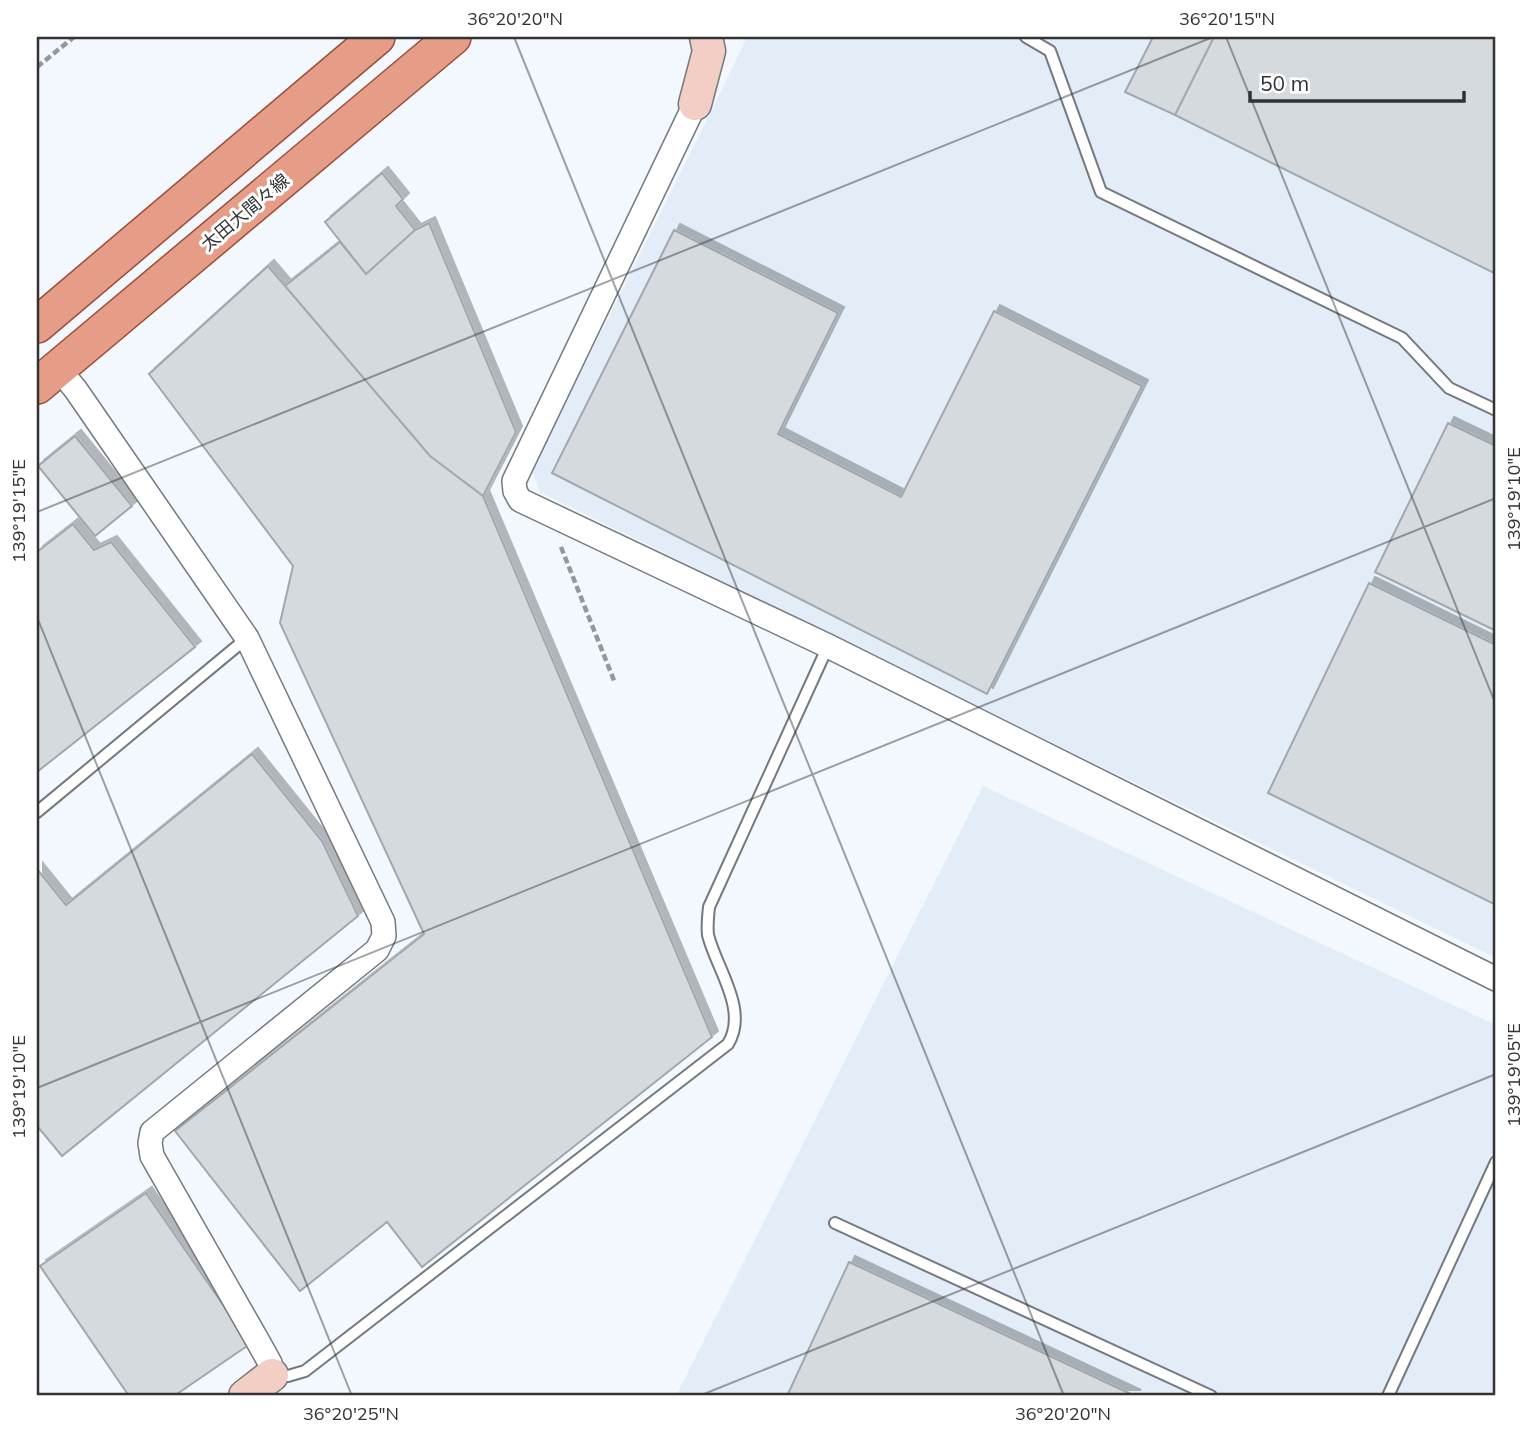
<svg xmlns="http://www.w3.org/2000/svg" width="1533" height="1433" viewBox="0 0 1533 1433" font-family="Mulish,'Noto Sans JP',sans-serif">
<style>
.built{fill:#e2edf8}
.building{fill:#d5dadf;stroke:#a2a7ac;stroke-width:2;filter:url(#shadow)}
.lines{fill:none;stroke-linecap:round;stroke-linejoin:round}
.lane-casing{stroke:#74797e;stroke-width:14}
.street-casing{stroke:#74797e;stroke-width:26}
.secondary-casing{stroke:#74797e;stroke-width:35}
.primary-casing{stroke:#9c4d38;stroke-width:38}
.path{stroke:#94989c;stroke-width:4.5;stroke-dasharray:7 3.5;stroke-linecap:butt}
.lane{stroke:#fff;stroke-width:10}
.street{stroke:#fff;stroke-width:23}
.secondary{stroke:#f3cec4;stroke-width:32}
.primary{stroke:#e69d88;stroke-width:35}
.ticks{fill:none;stroke:#313335;stroke-width:2;stroke-opacity:0.45}
.labels{text-anchor:middle;dominant-baseline:central;stroke-width:6;stroke-linejoin:round;paint-order:stroke}
.street-label{font-size:18px;fill:#313335;stroke:#fff}
.neatline{fill:none;stroke:#313335;stroke-width:2.5}
.ticks-label{font-size:18px;text-anchor:middle;fill:#313335}
</style>
<defs>
<filter id="shadow"><feDropShadow dx="6" dy="-6" stdDeviation="0" flood-color="#0004"/></filter>
</defs>
<rect width="100%" height="100%" fill="#f3f8fe"/>
<path class="built" d="M747 37H1496V958L1026 730 540 492 532 471 725 83Z
M983 786 1496 1025V1396H676Z"/>
<path class="building" d="M1153 37H1214L1175 115 1125 92Z
M1214 37H1496V274L1175 115Z
M382 173 403 199 396 206 415 230 366 274 325 222Z
M429 223 516 432 483 496 430 456 285 286 340 242 366 274 415 230Z
M674 230 838 313 778 434 901 497 994 311 1142 386 987 694 552 473Z
M268 266 430 456 483 496 712 1037 422 1267 387 1222 300 1291 175 1131 424 934 280 623 293 566 149 374Z
M1448 423 1496 446V631L1375 572Z
M75 436 132 506 95 536 38 466Z
M73 524 94 550 111 542 195 647 37 772V552Z
M1369 583 1496 645V905L1268 793Z
M252 754 322 841 358 916 62 1156 37 1126V869L66 905Z
M146 1193 250 1344 174 1396H129L40 1266Z
M849 1262 1135 1396H787Z"/>
<g class="lines">
<g class="lane-casing">
<path id="lane" d="M1026 37 1050 51 1101 192 1402 338 1449 388 1496 410
M37 812 247 638
M835 1223 1211 1396
M276 1375 288 1376 305 1371 728 1044C749 1010 716 968 708 935 707 926 708 916 709 907L828 646
M1388 1396 1496 1162"/>
</g>
<g class="street-casing">
<path id="street" d="M695 104 514 481 515 491 520 500 828 646 1496 979
M58 368 76 390 247 638 383 922 384 936 377 950 152 1132 150 1143 152 1156 260 1345 270 1363 272 1375"/>
</g>
<g class="secondary-casing">
<path id="secondary" d="M695 104 709 51 706 37
M245 1396 272 1375"/>
</g>
<g class="primary-casing">
<path id="primary" d="M37 325 377 37
M37 386 453 37"/>
</g>
<path class="path" d="M37 67 74 37
M561 547 615 683"/>
<use href="#lane" class="lane"/>
<use href="#street" class="street"/>
<use href="#secondary" class="secondary"/>
<use href="#primary" class="primary"/>
</g>
<path class="ticks" d="M514 37 1064 1396M1226 37 1496 705M37 512 1213 37M37 617 352 1396M37 1088 1496 498M699 1396 1496 1074"/>
<g class="labels">
<g class="street-label">
<text transform="translate(245 212) rotate(-40)">太田大間々線</text>
</g>
</g>
<rect width="1533" height="1433" fill="none" stroke="#ffffff" stroke-width="77"/>
<path d="M1250 91v10h214v-10" fill="none" stroke="#313335" stroke-width="3.5"/>
<text x="1260" y="91" font-size="21" fill="#313335" stroke="#ffffff" stroke-width="5" paint-order="stroke">50 m</text>
<rect x="38" y="38" width="1456" height="1356" class="neatline"/>
<g class="ticks-label">
<text x="515" y="25">36°20'20"N</text>
<text x="1227" y="25">36°20'15"N</text>
<text transform="translate(1514 499) rotate(-90)" y="6">139°19'10"E</text>
<text transform="translate(19 511) rotate(-90)" y="6">139°19'15"E</text>
<text transform="translate(1514 1075) rotate(-90)" y="6">139°19'05"E</text>
<text transform="translate(19 1087) rotate(-90)" y="6">139°19'10"E</text>
<text x="351" y="1420">36°20'25"N</text>
<text x="1063" y="1420">36°20'20"N</text>
</g>
</svg>
